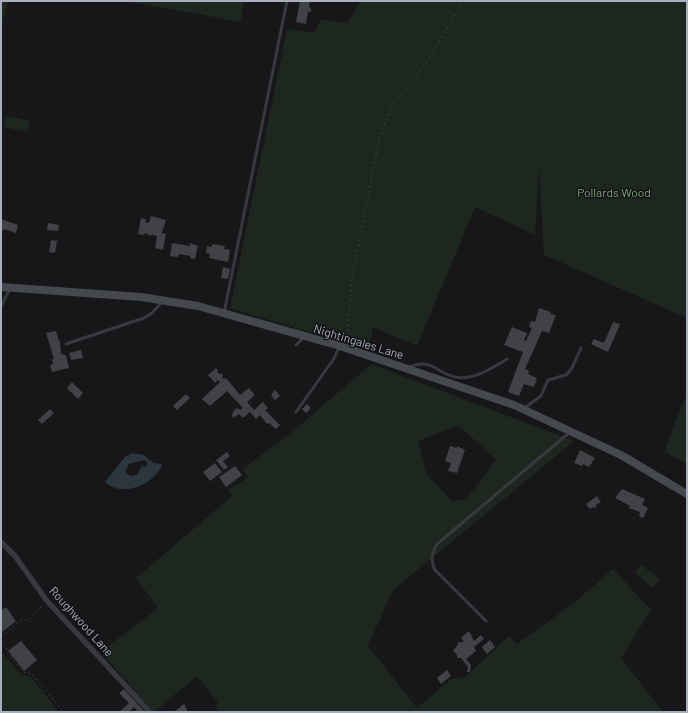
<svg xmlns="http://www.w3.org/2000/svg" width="688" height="713" viewBox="0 0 688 713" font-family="Barlow,sans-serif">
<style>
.green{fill:#1e271f;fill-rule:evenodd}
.water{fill:#2c363e;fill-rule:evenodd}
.building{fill:#414246}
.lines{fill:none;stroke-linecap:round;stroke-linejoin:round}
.path{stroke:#3d4045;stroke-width:1;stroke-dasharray:2 3;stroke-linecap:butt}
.service{stroke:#37393e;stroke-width:3}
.minor{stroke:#37393e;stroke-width:5.5}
.secondary{stroke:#45484e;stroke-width:8}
.labels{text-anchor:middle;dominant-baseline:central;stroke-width:3;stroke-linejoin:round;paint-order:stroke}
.park-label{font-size:12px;fill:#7da67f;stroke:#121214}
.street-label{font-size:12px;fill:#a8aeba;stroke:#121214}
</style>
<rect width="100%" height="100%" fill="#171719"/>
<path class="green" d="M1 1H8L1 30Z
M126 1H244L241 22Z
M361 1H687V318L544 255 539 166 535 235 475 207 417 346 373 327 368 350 230 308 287 29 315 33 320 20 347 23Z
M6 116 30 121 27 132 4 127Z
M371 364 574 441 393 590 368 646 417 708 451 679 465 677 509 636 517 644 576 601 613 569 651 610 621 658 663 712H220L215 706 218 703 197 676 154 712 101 652 158 608 136 578 232 496 228 490 248 477 243 469 298 427ZM458 425 496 460 466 499 452 501 427 475 418 441Z
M687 392V464L664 452Z
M641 565 660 579 653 588 635 573Z
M1 651 21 674 32 678 59 712H1Z"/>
<path class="water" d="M132 453 144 455 153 463 162 464C155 485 122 498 105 482L125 457ZM144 460 148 463 146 467 142 466 137 475 131 476 125 472 129 464Z"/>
<path class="building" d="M300 1H310L309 7 311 8V12L308 11 306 24 296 22Z
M151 216 166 220 162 233 166 234 163 250 155 248 157 236 152 235 153 232 151 236 145 233 144 235 138 234 141 218 146 219 145 222 149 223Z
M1 219 18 225 16 233 4 229 1 233Z
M48 223 59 225 58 231 47 230Z
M51 240 57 241 55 253 49 252Z
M172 243 190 246V243L198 246 195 259 190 258V256L179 254 178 257 170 256Z
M212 244 225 246 224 249 230 250 228 262 209 258 210 254 206 253 207 246 212 247Z
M223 267 230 269 228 279 221 278Z
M539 308 551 312 550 314 556 315 549 333 542 331 525 369 529 371 528 374 537 378 534 387 524 384 519 396 508 392 523 352 504 345 512 327 527 333 524 340 526 341 532 328 529 327 531 321 535 322Z
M613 322 620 324 608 352 591 344 594 339 604 343Z
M56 331 59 341H60L61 354 66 355 69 368 52 372 50 365 53 364 52 359H54L46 333Z
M81 350 83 358 71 360 69 353Z
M216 368 218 370 217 372 219 374 221 373 223 375 222 377 224 379 226 378 240 395 249 388 255 395 247 402 254 410 263 402 268 408 265 410 280 425 276 429 269 423 267 424 260 415 256 419 250 412 243 418 239 414 233 418 232 415 234 410 238 408 240 410 243 408 227 391 210 406 202 399 220 382 218 380 215 383 208 375Z
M72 382 83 393 78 399 67 388Z
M275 390 280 396 275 400 271 395Z
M186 394 190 398 177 410 173 406Z
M307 404 311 408 306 413 302 409Z
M50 409 54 413 42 424 38 420Z
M450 446 457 448V446L465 450 457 473 448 471 451 463 445 461Z
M580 450 595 458 589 467 583 464 582 466 574 463Z
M227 452 230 456 223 461 228 467 224 470 216 460Z
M215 463 222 472 210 481 203 472Z
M235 466 242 475 226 487 219 477Z
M622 489 645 499 642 505 648 508 643 518 639 516 640 512 629 508 630 506 615 498Z
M597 496 601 502 596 505V509L593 507 590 509 586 504Z
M6 607 16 621 1 633V611Z
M469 631 474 641 481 635 484 639 474 647 476 651 466 659 471 665 470 672H467L468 667 461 658H457V655L453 650 457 646 458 642H464L461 638Z
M490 640 495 647 487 654 482 647Z
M21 641 37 660 24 671 8 651Z
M447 670 451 676 441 684 437 678Z
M124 689 145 712H138L134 707 129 712H119L129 703 119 693Z
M184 704 188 712H175V711Z"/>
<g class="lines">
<path class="path" d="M347 341 352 277 380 136 391 107 429 59 463 1
M1 637 21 620H29L42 606
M1 640 6 646 7 653 23 672 32 674 63 712"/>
<path class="service" d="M1 307 10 288
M224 313 287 1
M66 344 144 318 152 313 162 302
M296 345 304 337
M409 367C434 358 434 372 455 377 473 381 492 368 507 359
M523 409 541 396 548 380 566 375 572 368 581 348
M296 412 333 360 340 346
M486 621 435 570C430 560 432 555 436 545L570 432"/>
<path class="minor" d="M1 542 15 556 47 601 150 712"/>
<path class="secondary" d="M1 287 141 297 198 306 340 346 514 405 621 455 687 494"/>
</g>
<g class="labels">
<g class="park-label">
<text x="614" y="192">Pollards Wood</text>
</g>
<g class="street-label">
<text transform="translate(359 341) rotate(17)">Nightingales Lane</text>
<text transform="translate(82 621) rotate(48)">Roughwood Lane</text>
</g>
</g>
<rect width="688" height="713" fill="none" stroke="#a8aeba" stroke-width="4"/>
</svg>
